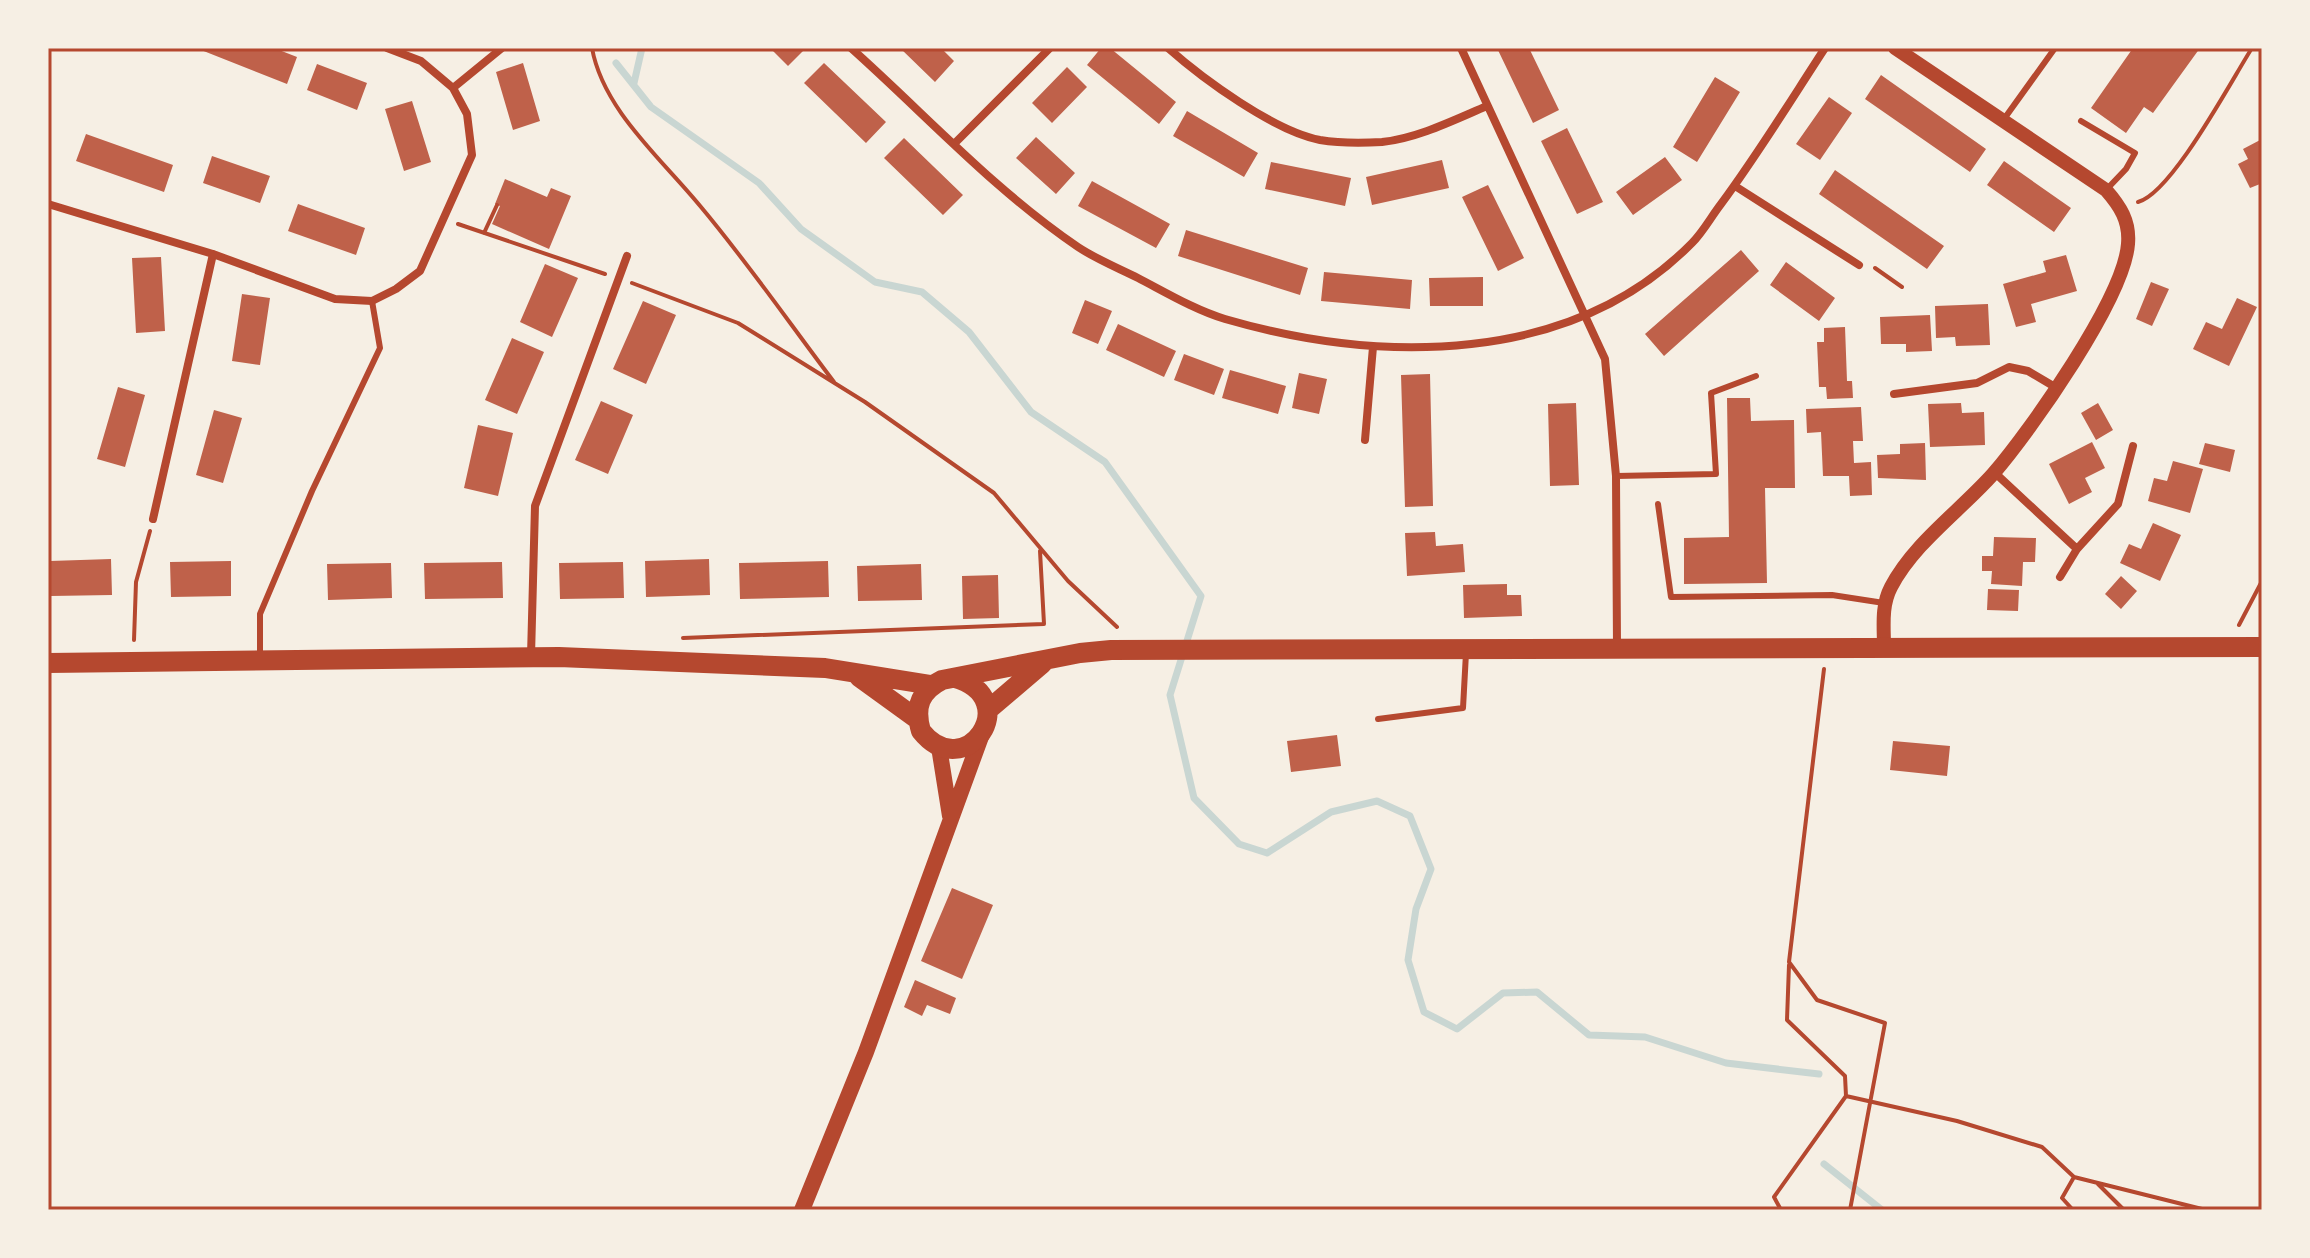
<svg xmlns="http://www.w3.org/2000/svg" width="2310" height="1258" viewBox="0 0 2310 1258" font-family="Figtree,sans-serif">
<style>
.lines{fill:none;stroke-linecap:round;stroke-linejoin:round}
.stream{stroke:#c9d6d2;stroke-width:7}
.building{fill:#bf614a}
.path{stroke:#b5482f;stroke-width:4}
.service{stroke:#b5482f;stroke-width:6}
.minor{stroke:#b5482f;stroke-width:8}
.tertiary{stroke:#b5482f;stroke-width:14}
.secondary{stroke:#b5482f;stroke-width:16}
.primary{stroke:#b5482f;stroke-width:20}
.neatline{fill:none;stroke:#b5482f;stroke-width:3}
</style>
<rect width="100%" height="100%" fill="#f6efe4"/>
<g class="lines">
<path class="stream" d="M616 63 651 107 759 183 801 229 875 282 922 292 969 332 1031 412 1105 462 1201 596 1170 695 1194 798 1239 844 1267 853 1331 812 1377 801 1410 816 1431 869 1416 909 1408 960 1424 1012 1457 1029 1503 993 1537 992 1589 1035 1645 1037 1726 1063 1819 1074
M634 83 642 48
M1824 1164 1882 1210"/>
</g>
<path class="building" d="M196 48H274L297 57 287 84Z
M770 48H806L788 66Z
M900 48H941L954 61 935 82Z
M1101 48H1110L1176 102 1159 124 1087 65Z
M1497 48H1529L1559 110 1533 123Z
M2133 48H2200L2153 113 2144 107 2126 133 2091 108Z
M523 63 540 121 513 130 496 72Z
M824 63 886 122 866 143 804 83Z
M317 64 367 83 357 110 307 90Z
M1067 67 1087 87 1052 123 1032 103Z
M1881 75 1986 149 1970 172 1865 99Z
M1715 77 1740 92 1697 162 1673 147Z
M1829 97 1852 113 1820 160 1796 144Z
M412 101 431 162 404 171 385 109Z
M1187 111 1258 153 1244 177 1173 136Z
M1567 128 1603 202 1577 214 1541 141Z
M86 134 173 165 164 192 76 161Z
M1036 137 1075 173 1056 194 1016 158Z
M904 138 963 195 943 215 884 158Z
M2262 139V188L2260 184 2250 188 2238 164 2248 159 2243 149Z
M212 156 270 176 260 203 203 183Z
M1665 157 1682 180 1633 215 1616 192Z
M1442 160 1449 188 1372 205 1366 177Z
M2004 161 2071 208 2054 232 1987 185Z
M1271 162 1351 178 1345 206 1265 189Z
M1835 170 1944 246 1927 269 1819 194Z
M505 179 547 197 551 188 571 196 549 249 492 224 500 206 495 204Z
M1092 181 1170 224 1156 248 1078 206Z
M1488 185 1524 258 1498 271 1462 197Z
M298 204 365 228 356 255 288 231Z
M1186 230 1308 268 1300 295 1178 256Z
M1741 250 1759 271 1664 356 1645 334Z
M2066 255 2077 291 2031 304 2036 322 2016 327 2003 284 2046 272 2043 261Z
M161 257 165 331 136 333 132 258Z
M1786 262 1835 298 1819 321 1770 285Z
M545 264 578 278 552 337 520 322Z
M1324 272 1412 280 1410 309 1321 301Z
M1483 277V306H1430L1429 278Z
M2151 282 2169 289 2152 326 2136 319Z
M242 294 270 298 260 365 232 361Z
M2237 298 2257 307 2229 366 2193 349 2206 322 2222 329Z
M1085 300 1112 311 1098 344 1072 333Z
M643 301 676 315 646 384 613 369Z
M1988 304 1990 345 1956 346 1955 337 1936 338 1935 306Z
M1930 315 1932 351 1906 352V344H1881L1880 317Z
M1118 324 1176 351 1164 377 1106 350Z
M1845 327 1847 381H1852L1853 398 1827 399 1826 387H1819L1817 342H1824V328Z
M512 338 544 352 517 414 485 400Z
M1184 354 1224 369 1214 395 1174 380Z
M1230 370 1286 386 1278 414 1222 398Z
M1299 373 1327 379 1319 414 1292 408Z
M1430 374 1433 506 1405 507 1401 375Z
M118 387 145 395 125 467 97 459Z
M1727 398H1750L1751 421 1794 420 1795 488H1765L1767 583 1684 584V538L1729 537Z
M601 401 633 415 608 474 575 460Z
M1576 403 1579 485 1550 486 1548 404Z
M1961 403 1962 413 1984 412 1985 445 1930 447 1928 404Z
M2098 403 2113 430 2096 440 2081 413Z
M1861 407 1863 441H1853L1854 463 1871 462 1872 495 1850 496 1849 476H1823L1821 432 1807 433 1806 409Z
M214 410 242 418 223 483 196 475Z
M478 425 513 433 498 496 464 488Z
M2092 442 2105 468 2085 478 2092 492 2069 504 2049 464Z
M1925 443 1926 480 1878 478 1877 455 1900 454V444Z
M2205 443 2235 450 2230 472 2199 464Z
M2173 461 2203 469 2190 513 2148 501 2154 478 2167 481Z
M2153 523 2181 535 2160 581 2120 563 2129 544 2141 549Z
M1435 532 1436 546 1463 544 1465 572 1407 576 1405 533Z
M1994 537 2036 538 2035 562H2023L2022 586 1991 584 1992 571H1982V556H1993Z
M111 559 112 595 51 596 50 561Z
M709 559 710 595 646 597 645 561Z
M231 561V596L171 597 170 562Z
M828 561 829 597 740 599 739 563Z
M502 562 503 598 425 599 424 563Z
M623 562 624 598 560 599 559 563Z
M391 563 392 598 328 600 327 564Z
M921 564 922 600 858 601 857 566Z
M998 575 999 618 963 619 962 576Z
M2121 576 2137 591 2121 609 2105 594Z
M1507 584V595H1521L1522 616 1464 618 1463 585Z
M1988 589 2019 590 2018 611 1987 610Z
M1337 735 1341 766 1291 772 1287 741Z
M1893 741 1950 746 1947 776 1890 770Z
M952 888 993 905 962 979 921 961Z
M915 980 956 998 950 1014 927 1005 922 1016 904 1007Z"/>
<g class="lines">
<path class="path" d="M592 48C603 110 662 159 701 207 748 263 790 324 834 382
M2138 202C2172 193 2231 81 2252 48
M458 224 605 274
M484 233 497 205
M1875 268 1902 287
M632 283 738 323 865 402 994 493 1068 581 1117 627
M2239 625 2262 581
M683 638 1044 624 1040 551
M134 640 136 582 150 531
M1824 669 1789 962 1817 1000 1885 1023 1850 1210
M1846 1096 1957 1121 2042 1147 2074 1177 2062 1198 2073 1210
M2074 1177 2206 1210
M2098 1184 2124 1210
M1781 1210 1774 1197 1846 1096 1845 1076 1787 1020 1789 965"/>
<path class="service" d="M2004 119 2055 48
M2081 121 2135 153 2126 169 2106 190
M1616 476 1716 474 1711 393 1756 376
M1658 504 1671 597 1832 595 1884 603
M260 655V614L312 491 380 348 372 301
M1378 719 1463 708 1466 653"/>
<path class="minor" d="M851 48C926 115 994 190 1078 247 1096 259 1118 268 1138 278 1165 292 1195 310 1225 319 1380 364 1571 366 1692 243 1703 232 1711 217 1721 204 1758 154 1791 100 1825 48
M1168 48C1203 79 1274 131 1320 140 1338 143 1364 143 1382 142 1418 138 1454 120 1487 106
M1461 48 1605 359 1616 476 1617 647
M453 88 502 48
M954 144 1050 48
M1735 186 1859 265
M48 204 213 254 335 299 372 301 396 289 420 271 472 155 467 114 453 88 421 61 387 48
M1894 394 1977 383 2009 367 2028 371 2055 387
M1365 440 1373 347
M1994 472 2077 549
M153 519 213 254
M2060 577 2077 549 2118 504 2133 446
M531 656 535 506 627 256"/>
<path class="tertiary" d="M1884 647C1884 627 1881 606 1891 587 1914 543 1960 511 1993 474 2031 430 2124 298 2128 244 2130 221 2120 206 2106 190L1895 48"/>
<path class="secondary" d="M939 747 950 816
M802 1210 866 1052 982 734"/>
<path class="primary" d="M48 663 559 657 825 668 931 685
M859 677 917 719
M955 678C1026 699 965 786 921 731 914 707 920 691 942 680L1080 653 1111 650 2262 647
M988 710 1042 664"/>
</g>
<rect width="2310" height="1258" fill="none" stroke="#f6efe4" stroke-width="100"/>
<rect x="50" y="50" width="2210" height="1158" class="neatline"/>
</svg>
